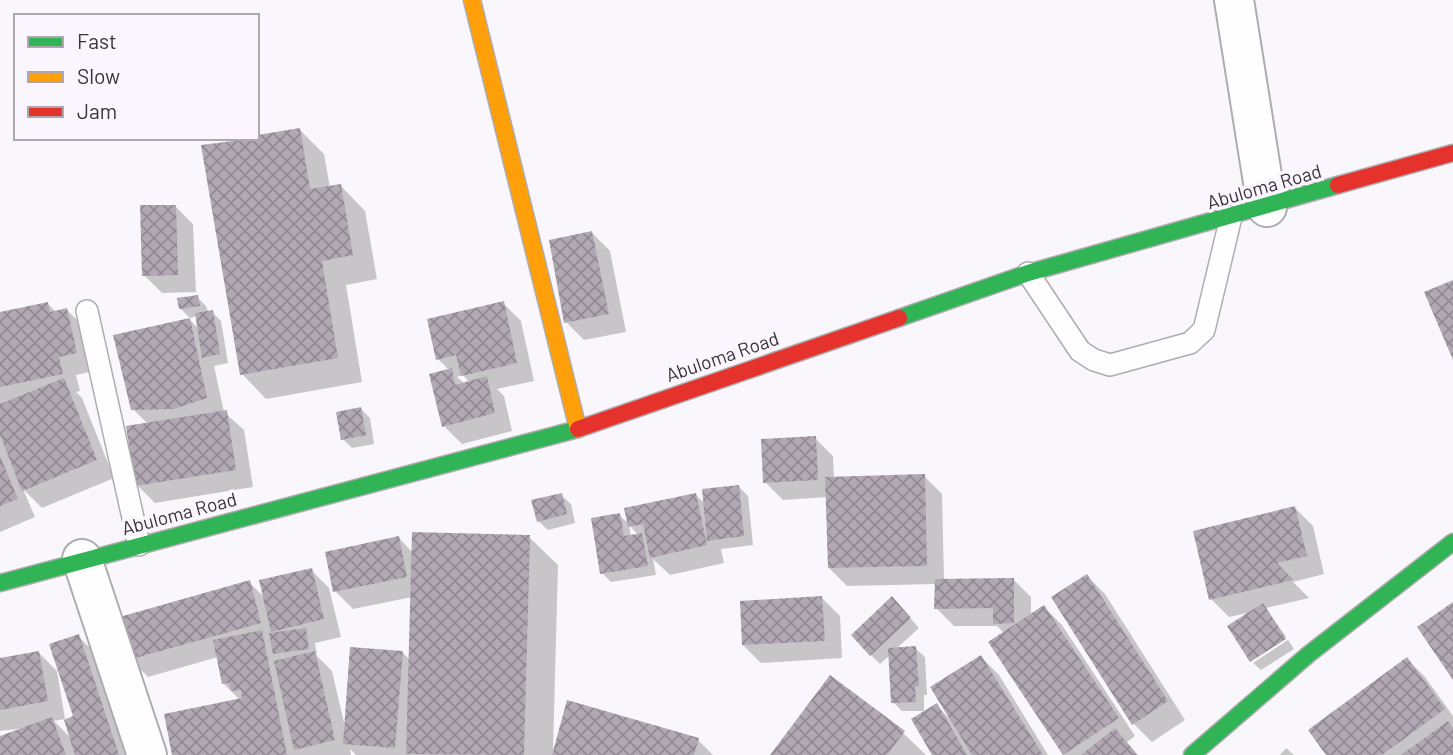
<svg xmlns="http://www.w3.org/2000/svg" width="1453" height="755" viewBox="0 0 1453 755" font-family="Barlow,sans-serif">
<style>
.shadow{fill:#0003;fill-rule:evenodd}
.building{fill:url(#building-cross-hatch)}
.lines{fill:none;stroke-linecap:round;stroke-linejoin:round}
.lane-casing{stroke:#afacb1;stroke-width:24}
.street-casing{stroke:#afacb1;stroke-width:42}
.fast-casing{stroke:#afacb1;stroke-width:19}
.slow-casing{stroke:#afacb1;stroke-width:19}
.jam-casing{stroke:#afacb1;stroke-width:19}
.lane{stroke:#fefeff;stroke-width:21}
.street{stroke:#fefeff;stroke-width:38}
.fast{stroke:#30b455;stroke-width:16}
.slow{stroke:#ff9f0a;stroke-width:16}
.jam{stroke:#e5322d;stroke-width:16}
.labels{text-anchor:middle;dominant-baseline:central;stroke-width:7;stroke-linejoin:round;paint-order:stroke}
.street-label{font-size:19px;fill:#39333b;stroke:#fbf5fe}
</style>
<defs>
<pattern id="building-cross-hatch" width="8" height="8" patternUnits="userSpaceOnUse" patternTransform="scale(1.75)"><rect width="8" height="8" fill="#b1a8b4"/><path d="M0 0l8 8M0 8l8-8" fill="none" stroke="#918994"/></pattern>
</defs>
<rect width="100%" height="100%" fill="#faf7fc"/>
<path class="shadow" d="M300 130 324 154 330 188 341 186 365 211 377 279 346 285 362 382 266 399 242 374 203 146Z
M175 206 193 224 196 292 162 293 144 275Z
M592 233 610 251 626 332 584 340 566 322Z
M197 297 206 306 208 312H212L221 321 228 363 214 366 224 412 244 430 253 487 155 503 137 485 148 424 133 409 190 320 199 329 197 316 190 318 180 308Z
M503 303 521 321 534 381 497 389 504 396 512 431 462 444 444 426 450 371 438 359ZM463 375 470 383 465 384 457 377Z
M48 304 56 312 67 310 85 328 94 371 76 375 80 391 76 392 82 398 114 478 42 508 23 489 35 517 0 532V314Z
M361 409 370 418 374 444 352 448 343 439Z
M815 438 833 456 834 479 924 476 942 494 944 580 1013 579 1031 597V615L1044 607 1062 625 1135 736 1127 742 1138 755H1064L990 642 1004 633 997 626H954L936 608V584L847 586 829 568 828 497 783 500 765 482Z
M739 487 748 496 753 545 721 549 724 563 670 575 653 559 656 575 611 582 602 573 619 515 630 525 696 495 705 504ZM629 525 639 536 631 537Z
M561 495 571 504 575 523 548 530 538 521Z
M1295 508 1313 526 1324 574 1293 582 1309 598 1266 608 1286 637 1251 660 1252 612 1229 617 1211 599Z
M529 537 558 565 553 750 698 740 713 755H356L350 749 351 755H174L240 700 224 684 218 657 148 677 130 659 249 582 265 598 311 570 329 588 341 637 315 643 317 656 332 671 345 727 402 652 410 660 412 597 353 609 335 591 399 538 413 553Z
M1087 576 1105 594 1185 720 1152 742 1134 724 1053 598Z
M822 598 840 616 842 658 761 663 743 645Z
M901 608 919 628 896 649 915 648 925 657 927 695H924V711H902L893 702 890 655 880 664 871 655Z
M78 636 96 654 130 755H0V737L26 728 0 731V660L39 653 57 671 65 719 54 721 72 739Z
M1288 640 1294 649 1261 670 1253 663Z
M981 657 999 675 1048 755H934L937 706 950 719Z
M1407 659 1425 677 1453 716V755H1329Z
M903 733 926 755H772Z
M1286 748 1294 755H1280Z"/>
<path class="building" d="M300 128 310 189 341 184 353 255 322 261 338 358 240 375 201 145 257 138V135Z
M140 205H176L178 275 142 276Z
M592 231 609 314 564 323 549 240Z
M1453 280V360L1424 292Z
M198 295 200 306 179 309 177 298Z
M504 301 517 363 461 376 456 355 436 360 427 319Z
M48 302 50 312 67 308 77 353 59 357 63 374 0 387V312Z
M213 310 220 354 202 358 195 313Z
M190 318 207 398 174 409 131 410 113 335Z
M452 368 455 385 487 376 495 413 442 427 429 374Z
M64 378 97 460 22 491 0 435V404Z
M361 407 366 435 341 440 336 412Z
M227 410 236 470 135 486 126 426Z
M816 436 818 480 763 483 761 439Z
M0 456 18 499 0 506Z
M925 474 927 566 828 568 825 477Z
M739 485 744 536 707 541 702 489Z
M562 493 567 514 537 522 531 500Z
M696 493 707 545 650 558 643 524 628 527 624 508Z
M1295 506 1307 556 1277 563 1293 580 1209 600 1193 531Z
M620 513 624 536 642 533 648 566 600 574 591 518Z
M412 532 530 535 524 755 406 754Z
M399 536 407 577 333 592 325 552Z
M312 568 324 619 271 632 259 580Z
M1087 574 1168 701 1132 725 1051 597Z
M1014 578V623L993 624V608L934 609 935 579Z
M250 580 261 623 128 660 116 618Z
M822 596 825 641 742 645 740 601Z
M892 596 911 618 870 656 851 635Z
M1453 602V680L1417 627Z
M1263 603 1286 639 1250 662 1227 626Z
M1044 605 1119 718 1063 755 988 642Z
M306 628 309 649 273 654 269 633Z
M262 630 287 755H172L164 714 242 698 241 690 231 691 229 683 222 684 213 640Z
M79 634 119 755H75L64 720 73 716 49 644Z
M916 646 919 686 915 687 916 702 891 703 888 648Z
M350 647 403 651 395 748 343 744Z
M39 651 48 701 0 710V658Z
M315 651 335 740 294 750 274 661Z
M981 655 1043 755H972L930 687Z
M1407 657 1445 709 1382 755H1326L1308 730Z
M830 675 905 731 887 755H770Z
M567 700 699 738 694 755H552Z
M937 703 967 755H932L911 719Z
M52 717 66 755H0V736Z
M1448 721 1453 728V755H1401Z
M1115 728 1137 755H1081Z"/>
<g class="lines">
<g class="lane-casing">
<path id="lane" d="M1028 273 1080 351 1094 360 1110 365 1190 343 1204 330 1231 217
M87 311 139 545"/>
</g>
<g class="street-casing">
<path id="street" d="M1234 0 1267 207
M82 559 147 755"/>
</g>
<g class="fast-casing">
<path id="fast" d="M899 318 1028 273 1338 185
M0 583 578 429
M1192 755 1309 654 1453 542"/>
</g>
<g class="slow-casing">
<path id="slow" d="M472 0 578 429"/>
</g>
<g class="jam-casing">
<path id="jam" d="M1338 185 1453 153
M578 429 899 318"/>
</g>
<use href="#lane" class="lane"/>
<use href="#street" class="street"/>
<use href="#fast" class="fast"/>
<use href="#slow" class="slow"/>
<use href="#jam" class="jam"/>
</g>
<g class="labels">
<g class="street-label">
<text transform="translate(1264 186) rotate(-16)">Abuloma Road</text>
<text transform="translate(722 356) rotate(-19)">Abuloma Road</text>
<text transform="translate(179 513) rotate(-15)">Abuloma Road</text>
</g>
</g>
<rect x="14" y="14" width="245" height="126" fill="#fbf5fe" stroke="#ada7b0" stroke-width="2"/>
<rect x="28" y="37" width="35" height="10" fill="#30b455" stroke="#ada7b0" stroke-width="2"/>
<text x="77" y="49" font-size="21" fill="#39333b">Fast</text>
<rect x="28" y="72" width="35" height="10" fill="#ff9f0a" stroke="#ada7b0" stroke-width="2"/>
<text x="77" y="84" font-size="21" fill="#39333b">Slow</text>
<rect x="28" y="107" width="35" height="10" fill="#e5322d" stroke="#ada7b0" stroke-width="2"/>
<text x="77" y="119" font-size="21" fill="#39333b">Jam</text>
</svg>
